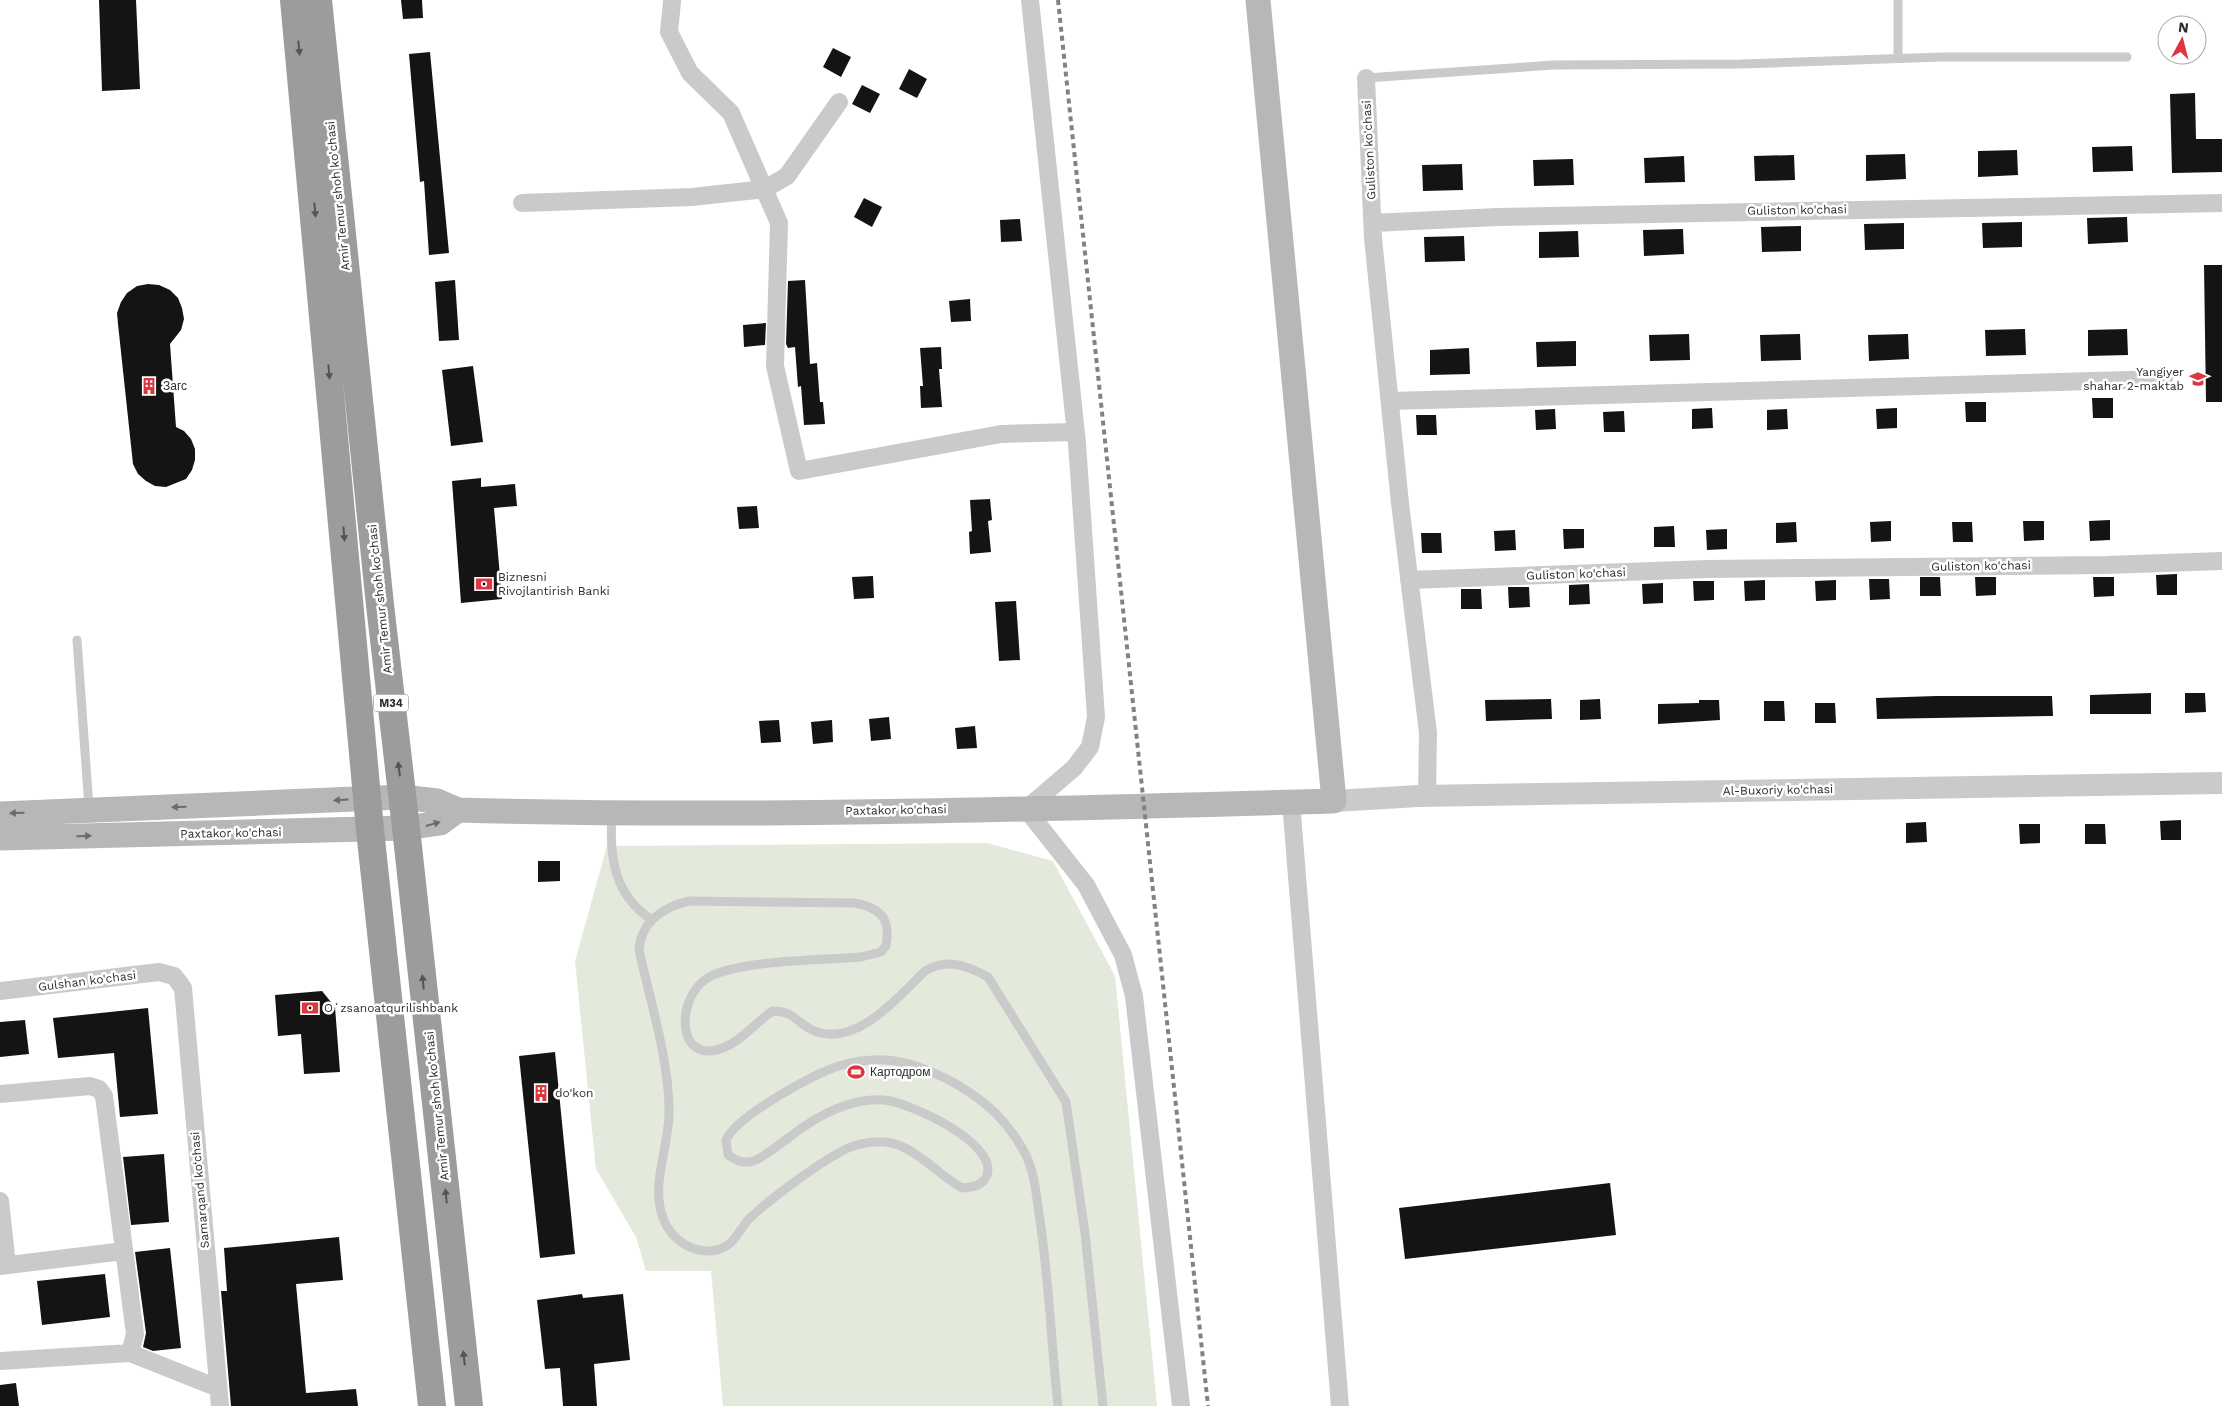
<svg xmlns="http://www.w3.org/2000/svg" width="2222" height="1406" viewBox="0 0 2222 1406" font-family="'Work Sans',sans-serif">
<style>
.green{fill:#e3eadb}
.building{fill:#141414}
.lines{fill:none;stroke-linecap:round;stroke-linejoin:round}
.service{stroke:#cacaca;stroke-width:9}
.minor{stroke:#cacaca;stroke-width:18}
.tertiary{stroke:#cacaca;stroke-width:22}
.secondary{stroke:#b7b7b7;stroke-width:25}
.trunk{stroke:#9c9c9c;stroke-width:28}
.rail{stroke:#828282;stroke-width:4;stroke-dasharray:5 4;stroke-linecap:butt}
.oneway{fill:#545454}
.oneway2{fill:#6b6b6b}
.labels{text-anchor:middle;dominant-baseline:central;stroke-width:5;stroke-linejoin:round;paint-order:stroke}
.shield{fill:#fff;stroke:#6c6c6c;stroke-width:1}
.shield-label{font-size:11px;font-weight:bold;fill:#2d2d2d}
.street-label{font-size:12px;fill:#2d2d2d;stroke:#fff}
.poi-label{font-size:12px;fill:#2d2d2d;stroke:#fff;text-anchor:start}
</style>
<rect width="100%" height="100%" fill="#fff"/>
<path class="green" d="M987 843 1053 861 1115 976 1157 1406H723L711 1271H646L636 1237 596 1169 575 961 607 846Z"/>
<path class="building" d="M99 0H136L140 89 102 91Z
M401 0H422L423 18 403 19Z
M833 48 851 57 841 77 823 67Z
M430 52 449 253 429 255 424 181 420 182 409 54Z
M909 69 927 79 917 98 899 89Z
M862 85 880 94 870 113 852 104Z
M2195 93 2196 139H2222V172L2172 173 2170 94Z
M2132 146 2133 171 2093 172 2092 147Z
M2017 150 2018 175 1978 177V151Z
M1905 154 1906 179 1866 181V155Z
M1794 155 1795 180 1755 181 1754 156Z
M1684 156 1685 182 1645 183 1644 158Z
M1573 159 1574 185 1534 186 1533 160Z
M1462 164 1463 190 1423 191 1422 165Z
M864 198 882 207 872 227 854 217Z
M2127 217 2128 242 2088 244 2087 218Z
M1020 219 1022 241 1001 242 1000 220Z
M2022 222V247L1983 248 1982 223Z
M1904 223V249L1865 250 1864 224Z
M1801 226V251L1762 252 1761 227Z
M1683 229 1684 254 1644 256 1643 230Z
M1578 231 1579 257 1539 258V232Z
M1464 236 1465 261 1425 262 1424 237Z
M2204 265H2222V402H2206Z
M455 280 459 340 439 341 435 282Z
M805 280 810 364 817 363 820 402H823L825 424 804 425 801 386 798 387 795 347 788 348 786 344 788 281Z
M148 284 159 285 170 290 178 298 182 308 184 319 181 330 170 344 176 427 184 431 191 439 195 449V460L192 470 186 479 166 487 155 486 146 481 138 474 133 464 118 324 117 313 121 302 127 293 137 286Z
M970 299 971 321 951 322 949 301Z
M766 323 765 345 744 347 743 325Z
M2025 329 2026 355 1986 356 1985 330Z
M2127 329 2128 355 2088 356V330Z
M1689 334 1690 360 1650 361 1649 335Z
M1800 334 1801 360 1761 361 1760 335Z
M1908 334 1909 359 1869 361 1868 335Z
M1576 341V366L1537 367 1536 342Z
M941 347 942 369H939L942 407 921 408 920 386H923L920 348Z
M1469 348 1470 374 1430 375V350Z
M473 366 483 442 451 446 442 370Z
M2092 398H2113V418H2093Z
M1965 402H1986V422H1966Z
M1712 408 1713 428 1692 429V409Z
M1897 408V428L1877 429 1876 409Z
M1555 409 1556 429 1536 430 1535 410Z
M1787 409 1788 429 1767 430V410Z
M1624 411 1625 432H1604L1603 412Z
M1416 415H1436L1437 435H1417Z
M481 478V487L515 484 517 506 494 508 502 599 461 603 452 481Z
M990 499 992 520 988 521 991 552 970 554 969 532 972 531 970 500Z
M757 506 759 528 739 529 737 507Z
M2110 520V540L2090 541 2089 521Z
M1891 521V541L1871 542 1870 522Z
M2023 521H2044V540L2024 541Z
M1796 522 1797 542 1776 543V523Z
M1952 522H1972L1973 542H1953Z
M1674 526 1675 547H1654V527Z
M1563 529H1584V548L1564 549Z
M1727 529V549L1707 550 1706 530Z
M1515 530 1516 550 1495 551 1494 531Z
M1421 533H1441L1442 553H1422Z
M2177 574V595H2157L2156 575Z
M873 576 874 598 854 599 852 577Z
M1920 577H1940L1941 596H1920Z
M1975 577H1996V595L1976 596Z
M2093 577H2114V596L2094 597Z
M1869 579H1889L1890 599 1870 600Z
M1765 580V600L1745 601 1744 581Z
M1836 580V600L1816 601 1815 581Z
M1693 581H1714V600L1694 601Z
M1663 583V603L1643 604 1642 584Z
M1589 584 1590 604 1569 605V585Z
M1508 587H1529L1530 607 1509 608Z
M1461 589H1481L1482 609H1461Z
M1016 601 1020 660 999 661 995 602Z
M2151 693V714H2090V695Z
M2185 693H2205L2206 712 2185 713Z
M1936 696H2052L2053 716 1877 719 1876 698Z
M1551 699 1552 719 1486 721 1485 700Z
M1600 699 1601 719 1580 720V700Z
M1699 700H1719L1720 720 1658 724V704L1699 703Z
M1764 701H1784L1785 721H1764Z
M1815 703H1835L1836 723H1815Z
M889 717 891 739 871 741 869 719Z
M779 720 781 742 761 743 759 721Z
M832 720 833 742 813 744 811 722Z
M975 726 977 748 957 749 955 728Z
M2181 820V840H2161L2160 821Z
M1926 822 1927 842 1906 843V823Z
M2019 824H2040V843L2020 844Z
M2085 824H2105L2106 844H2085Z
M538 861H560V881L538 882Z
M322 991 335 1007 340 1072 304 1074 301 1034 278 1036 275 995Z
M148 1008 158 1114 120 1117 114 1053 58 1058 53 1018Z
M25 1020 29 1054 0 1057V1022Z
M555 1052 575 1254 540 1258 519 1056Z
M164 1154 169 1222 131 1225 123 1157Z
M1610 1183 1616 1235 1405 1259 1399 1208Z
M339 1237 343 1280 296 1284 306 1393 356 1389 358 1406H231L221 1291H227L224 1248Z
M170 1248 181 1348 153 1351 143 1347 146 1333 135 1252Z
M105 1274 110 1317 42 1325 37 1281Z
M582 1294 583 1298 623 1294 630 1360 594 1364 597 1406H563L560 1368 545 1369 537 1300Z
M16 1383 19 1406H0V1385Z"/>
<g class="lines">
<path class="service" d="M1898 0V58
M1366 78 1554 65 1741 64 1941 57H2127
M77 640 89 808
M612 815C609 857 614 895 652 920
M1058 1406C1051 1342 1049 1277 1039 1214 1036 1192 1034 1167 1022 1148 1004 1116 978 1095 945 1078 908 1060 879 1054 839 1066 813 1074 737 1116 726 1140L728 1155C737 1161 746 1165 756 1160 768 1154 780 1144 791 1136 817 1116 850 1098 884 1100 909 1102 998 1143 987 1175 983 1186 973 1187 962 1188 936 1174 910 1139 877 1142 869 1142 856 1145 848 1148 821 1161 771 1198 749 1219 739 1230 734 1246 717 1250 694 1255 671 1240 663 1218 650 1183 670 1146 669 1110 669 1060 650 1000 639 950 641 921 664 907 689 901L855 903C881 908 891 919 886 946L881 952 861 957C821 960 745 960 711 976 675 993 674 1069 725 1047 743 1040 756 1021 773 1011 796 1011 798 1026 817 1032 859 1045 898 997 925 971 947 958 966 965 988 977L1066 1102 1085 1233 1103 1406"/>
<path class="minor" d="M1030 0 1077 443 1096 717 1090 747 1074 768 1026 809 1086 885 1123 955 1134 996 1181 1406
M672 2 669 32 690 73 731 113 779 223 775 366 799 471 1001 434 1076 432
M1366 78 1373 238 1400 503 1428 733 1427 796
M522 203 692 197 765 189 787 176 839 102
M1373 223 1497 217 2222 203
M1390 401 2164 379
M1409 580 1707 569 2106 565 2222 561
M1291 802 1340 1406
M0 991 159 972 174 976 183 988 220 1406
M0 1094 90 1086 99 1089 104 1096 135 1334 130 1353
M0 1201 7 1265
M0 1266 124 1251
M0 1361 130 1353 218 1388"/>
<path class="tertiary" d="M1334 801 1418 796 2222 783"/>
<path class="secondary" d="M0 814 402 797 437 801 458 810C750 818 1042 809 1334 801L1258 0
M0 838 406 828 440 823 458 810"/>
<path class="trunk" d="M294 0 370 830 432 1406
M318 0 380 605 406 828 469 1406"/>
<path class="rail" d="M1058 0 1208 1406"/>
</g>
<defs><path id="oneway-solid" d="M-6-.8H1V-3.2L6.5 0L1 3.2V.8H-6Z" transform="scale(1.25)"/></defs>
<g class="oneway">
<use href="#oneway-solid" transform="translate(299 48) rotate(84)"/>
<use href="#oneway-solid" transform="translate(315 210) rotate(85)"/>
<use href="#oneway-solid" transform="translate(329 372) rotate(85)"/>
<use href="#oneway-solid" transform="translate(344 534) rotate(85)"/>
<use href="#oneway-solid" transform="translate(399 769) rotate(-97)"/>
<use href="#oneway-solid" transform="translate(423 982) rotate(-96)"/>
<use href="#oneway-solid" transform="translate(446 1196) rotate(-96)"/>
<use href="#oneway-solid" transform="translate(464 1358) rotate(-96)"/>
</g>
<g class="oneway2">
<use href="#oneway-solid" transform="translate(341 800) rotate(177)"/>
<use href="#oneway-solid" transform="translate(179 807) rotate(178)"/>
<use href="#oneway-solid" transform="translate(17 813) rotate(178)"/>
<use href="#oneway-solid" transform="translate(433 824) rotate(-16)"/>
<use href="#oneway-solid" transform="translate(84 836) rotate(-1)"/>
</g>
<defs>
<g id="school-bare" transform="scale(1.35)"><path d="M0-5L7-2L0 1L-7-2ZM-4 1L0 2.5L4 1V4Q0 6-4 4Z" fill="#dd3640" stroke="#fff" stroke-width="2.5" paint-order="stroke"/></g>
<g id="building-bare" transform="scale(1.35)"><path d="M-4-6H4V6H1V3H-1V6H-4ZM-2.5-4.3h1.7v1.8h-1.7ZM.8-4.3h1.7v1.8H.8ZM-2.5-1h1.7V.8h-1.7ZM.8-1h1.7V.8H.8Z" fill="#dd3640" stroke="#fff" stroke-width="2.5" paint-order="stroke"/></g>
<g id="bank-bare" transform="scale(1.35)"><path d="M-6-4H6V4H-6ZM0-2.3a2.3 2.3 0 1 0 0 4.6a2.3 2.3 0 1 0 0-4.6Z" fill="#dd3640" stroke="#fff" stroke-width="2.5" paint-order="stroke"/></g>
<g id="stadium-bare" transform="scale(1.35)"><path d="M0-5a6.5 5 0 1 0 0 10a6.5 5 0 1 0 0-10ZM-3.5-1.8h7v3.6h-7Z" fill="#dd3640" stroke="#fff" stroke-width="2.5" paint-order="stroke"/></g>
</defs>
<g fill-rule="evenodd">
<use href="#school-bare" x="2198" y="379"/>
<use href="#building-bare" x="149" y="386"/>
<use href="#bank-bare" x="484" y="584"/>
<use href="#bank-bare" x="310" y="1008"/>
<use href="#stadium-bare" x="856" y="1072"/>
<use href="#building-bare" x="541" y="1093"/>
</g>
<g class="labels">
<rect class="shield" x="373.5" y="694.5" width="35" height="17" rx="4"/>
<g class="shield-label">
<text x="391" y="703">M34</text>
</g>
<g class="street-label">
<text transform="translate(1369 150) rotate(-93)">Guliston ko'chasi</text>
<text transform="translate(338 196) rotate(-96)">Amir Temur shoh ko'chasi</text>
<text transform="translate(1797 210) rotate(-1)">Guliston ko'chasi</text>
<text transform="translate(1981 566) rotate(-1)">Guliston ko'chasi</text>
<text transform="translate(1576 574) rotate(-2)">Guliston ko'chasi</text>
<text transform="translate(380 599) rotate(-96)">Amir Temur shoh ko'chasi</text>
<text transform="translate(1778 790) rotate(-1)">Al-Buxoriy ko'chasi</text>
<text transform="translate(896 810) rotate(-1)">Paxtakor ko'chasi</text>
<text transform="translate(231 833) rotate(-1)">Paxtakor ko'chasi</text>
<text transform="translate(87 981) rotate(-7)">Gulshan ko'chasi</text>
<text transform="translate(437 1106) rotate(-96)">Amir Temur shoh ko'chasi</text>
<text transform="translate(200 1190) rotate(-95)">Samarqand ko‘chasi</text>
</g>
<g class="poi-label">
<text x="2184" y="372" text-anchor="end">Yangiyer<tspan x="2184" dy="14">shahar 2-maktab</tspan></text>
<text x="163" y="386">Загс</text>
<text x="498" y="577">Biznesni<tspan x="498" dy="14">Rivojlantirish Banki</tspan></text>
<text x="324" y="1008">Oʻzsanoatqurilishbank</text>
<text x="870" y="1072">Картодром</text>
<text x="555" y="1093">do'kon</text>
</g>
</g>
<g transform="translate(2182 40) rotate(7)"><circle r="24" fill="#ffffff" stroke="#ababab"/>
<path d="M0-4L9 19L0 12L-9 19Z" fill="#dd3640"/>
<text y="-8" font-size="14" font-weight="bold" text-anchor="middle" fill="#2d2d2d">N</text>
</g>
</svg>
